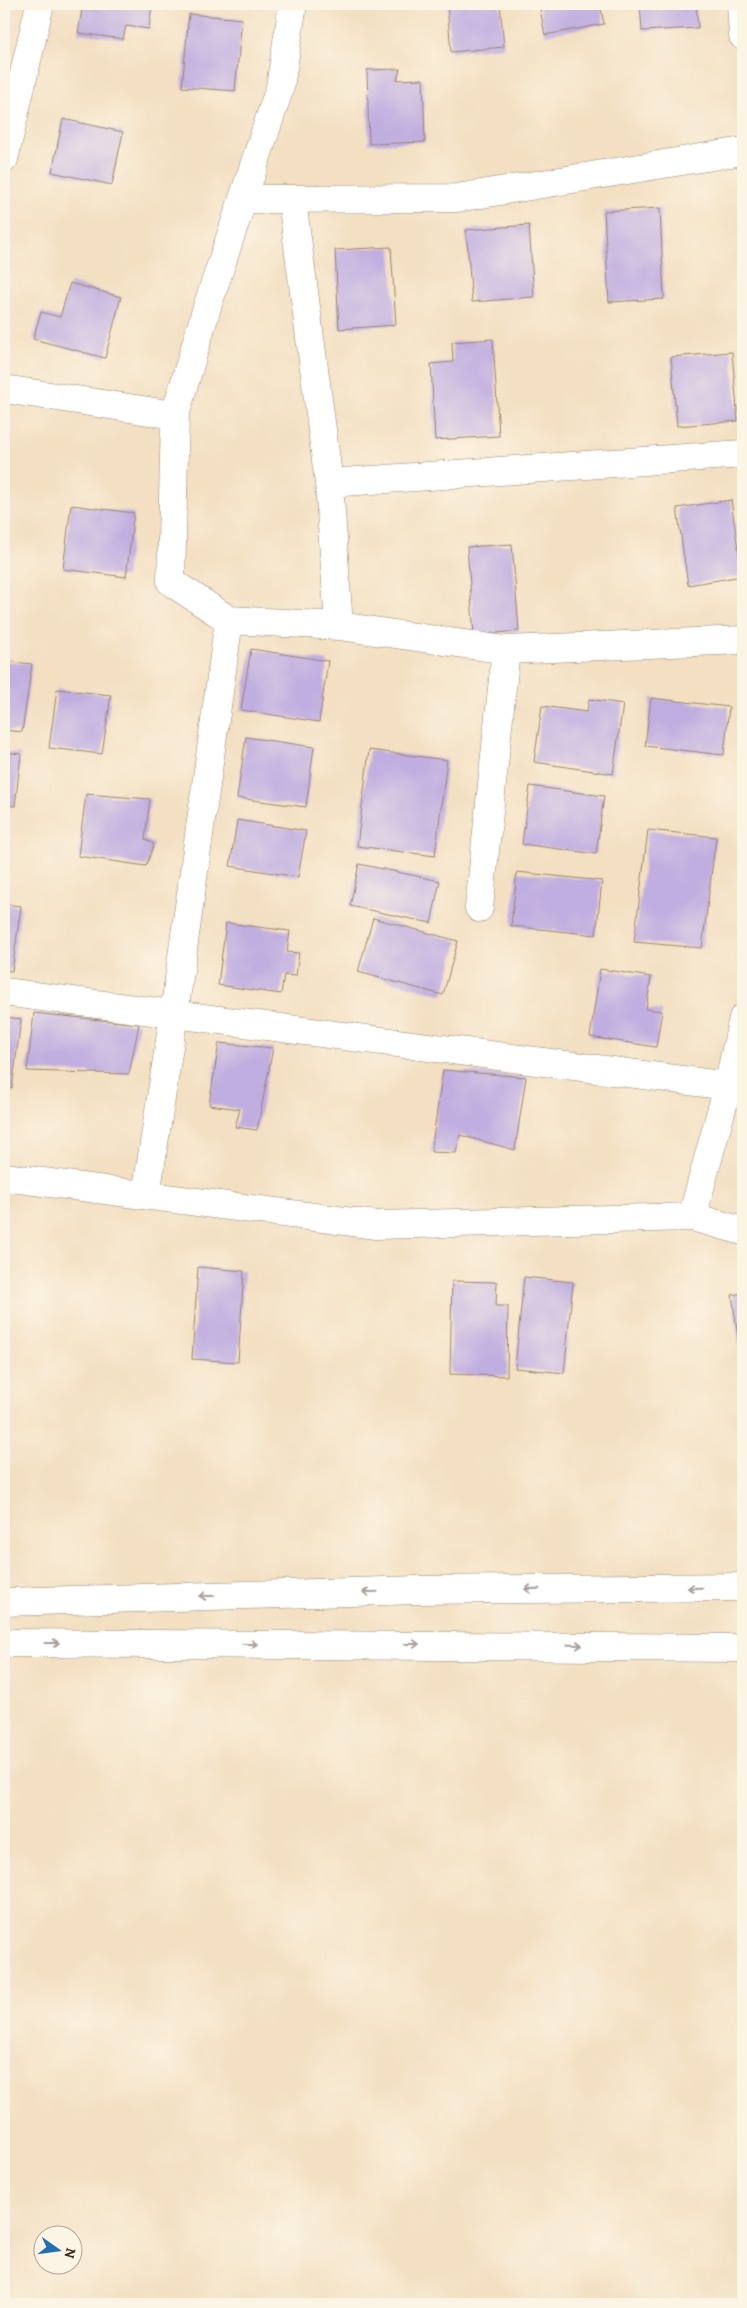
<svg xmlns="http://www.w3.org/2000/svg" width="747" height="2308" viewBox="0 0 747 2308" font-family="Alegreya,serif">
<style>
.building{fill:#c1aee0}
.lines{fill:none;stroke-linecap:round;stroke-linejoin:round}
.street-casing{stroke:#978470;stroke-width:29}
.secondary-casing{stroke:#978470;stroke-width:29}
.street{stroke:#fff;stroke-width:28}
.secondary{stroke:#fff;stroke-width:28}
.oneway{stroke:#a79f9a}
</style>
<rect width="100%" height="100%" fill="#fcf5e5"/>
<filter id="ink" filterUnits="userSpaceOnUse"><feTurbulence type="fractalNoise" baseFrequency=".02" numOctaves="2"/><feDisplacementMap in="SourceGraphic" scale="10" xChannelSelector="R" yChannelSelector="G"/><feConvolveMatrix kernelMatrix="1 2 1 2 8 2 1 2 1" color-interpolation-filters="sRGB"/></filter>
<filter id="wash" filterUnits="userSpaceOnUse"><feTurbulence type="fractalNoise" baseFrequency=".0096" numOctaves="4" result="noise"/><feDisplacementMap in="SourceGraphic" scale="20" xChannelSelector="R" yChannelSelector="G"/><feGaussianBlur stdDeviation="1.12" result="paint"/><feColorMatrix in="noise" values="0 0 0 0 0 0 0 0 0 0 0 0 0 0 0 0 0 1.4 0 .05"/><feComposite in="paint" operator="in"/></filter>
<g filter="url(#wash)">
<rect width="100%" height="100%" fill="#f3dfc1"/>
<g id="blocks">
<path class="building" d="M83 4H152L149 29 126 26 123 39 78 33Z
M447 4H500L504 47 451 52Z
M539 4H600L604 24 545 35Z
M640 4H696L698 28 642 31Z
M189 14 242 19 235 91 182 87Z
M400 69 397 80 423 79 425 142 369 144 367 70Z
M63 119 123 132 112 185 52 172Z
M660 208 664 299 609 302 604 211Z
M529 225 534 297 472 302 466 230Z
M391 247 396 325 339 329 335 250Z
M70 283 121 297 105 358 33 339 41 312 60 317Z
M493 339 499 436 435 440 431 364 453 362 452 342Z
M732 352 738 421 677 426 671 357Z
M731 500 742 576 688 585 677 508Z
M71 505 134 513 126 577 63 569Z
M512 544 519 631 474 635 467 547Z
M251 649 328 661 319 722 241 710Z
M4 661 32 664 22 732 4 730Z
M57 689 111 695 102 754 49 748Z
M651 698 729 707 724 755 645 746Z
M589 699 623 704 613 774 534 762 542 706 587 712Z
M246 737 314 747 306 807 237 798Z
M369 750 447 760 435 856 357 846Z
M4 752 21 754 15 806 4 805Z
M530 786 604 796 596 854 522 844Z
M86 794 150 799 145 839 154 844 146 866 78 856Z
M237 820 306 831 298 877 230 866Z
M648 830 716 837 702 948 634 942Z
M359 864 440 881 431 923 350 906Z
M517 872 602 881 596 935 511 926Z
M4 904 21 906 12 971 4 970Z
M373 918 458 941 443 995 358 972Z
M226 923 290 931 287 952 299 953 296 976 284 975 281 994 218 985Z
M600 969 651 977 646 1009 662 1011 656 1047 590 1037Z
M34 1013 139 1024 129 1074 27 1071Z
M4 1017 21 1019 12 1089 4 1087Z
M219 1043 273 1048 257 1130 235 1127 240 1109 209 1105Z
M443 1070 526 1077 515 1150 460 1135 456 1153 431 1152Z
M198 1267 244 1271 238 1362 192 1359Z
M524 1277 573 1282 564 1373 515 1368Z
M452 1281 497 1282 496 1306H508L507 1376 450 1374Z
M743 1293V1365H742L732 1295Z"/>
</g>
</g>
<g filter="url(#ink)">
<use href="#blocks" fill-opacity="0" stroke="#978470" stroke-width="1"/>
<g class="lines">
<g class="street-casing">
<path id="street" d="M741 4 743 36
M4 159 40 4
M243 199 457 198 743 151
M292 200 329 483 339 626
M4 389 175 415 207 307 280 87 293 4
M329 483 743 454
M229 620 339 626 506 650 743 640
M479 908 506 650
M4 992 728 1086
M4 1177 376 1225 692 1217 728 1086 743 1018
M146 1195 174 1014 229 620 171 582 175 415
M692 1217 743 1231"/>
</g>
<g class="secondary-casing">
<path id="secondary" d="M4 1602 419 1590 743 1587
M4 1643 743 1648"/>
</g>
<use href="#street" class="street"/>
<use href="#secondary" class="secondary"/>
</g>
<defs><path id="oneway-shaft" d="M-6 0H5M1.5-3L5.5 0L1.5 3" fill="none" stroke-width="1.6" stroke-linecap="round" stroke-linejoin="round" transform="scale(1.25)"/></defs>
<g class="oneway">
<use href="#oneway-shaft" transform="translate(695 1588) rotate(179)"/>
<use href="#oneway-shaft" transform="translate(532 1589) rotate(179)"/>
<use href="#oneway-shaft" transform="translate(370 1592) rotate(178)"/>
<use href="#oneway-shaft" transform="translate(207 1596) rotate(178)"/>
<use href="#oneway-shaft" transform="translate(52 1643)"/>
<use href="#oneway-shaft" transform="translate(250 1644)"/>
<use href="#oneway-shaft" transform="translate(412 1644)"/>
<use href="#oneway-shaft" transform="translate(575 1645) rotate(1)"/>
</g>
</g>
<rect width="747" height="2308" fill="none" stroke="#fcf5e5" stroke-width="20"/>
<g transform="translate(58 2250) rotate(104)"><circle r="24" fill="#fcf5e5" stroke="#afa495"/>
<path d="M0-4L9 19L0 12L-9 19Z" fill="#1f6fb2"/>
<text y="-8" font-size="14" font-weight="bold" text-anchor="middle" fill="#3b2a1e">N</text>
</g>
</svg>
